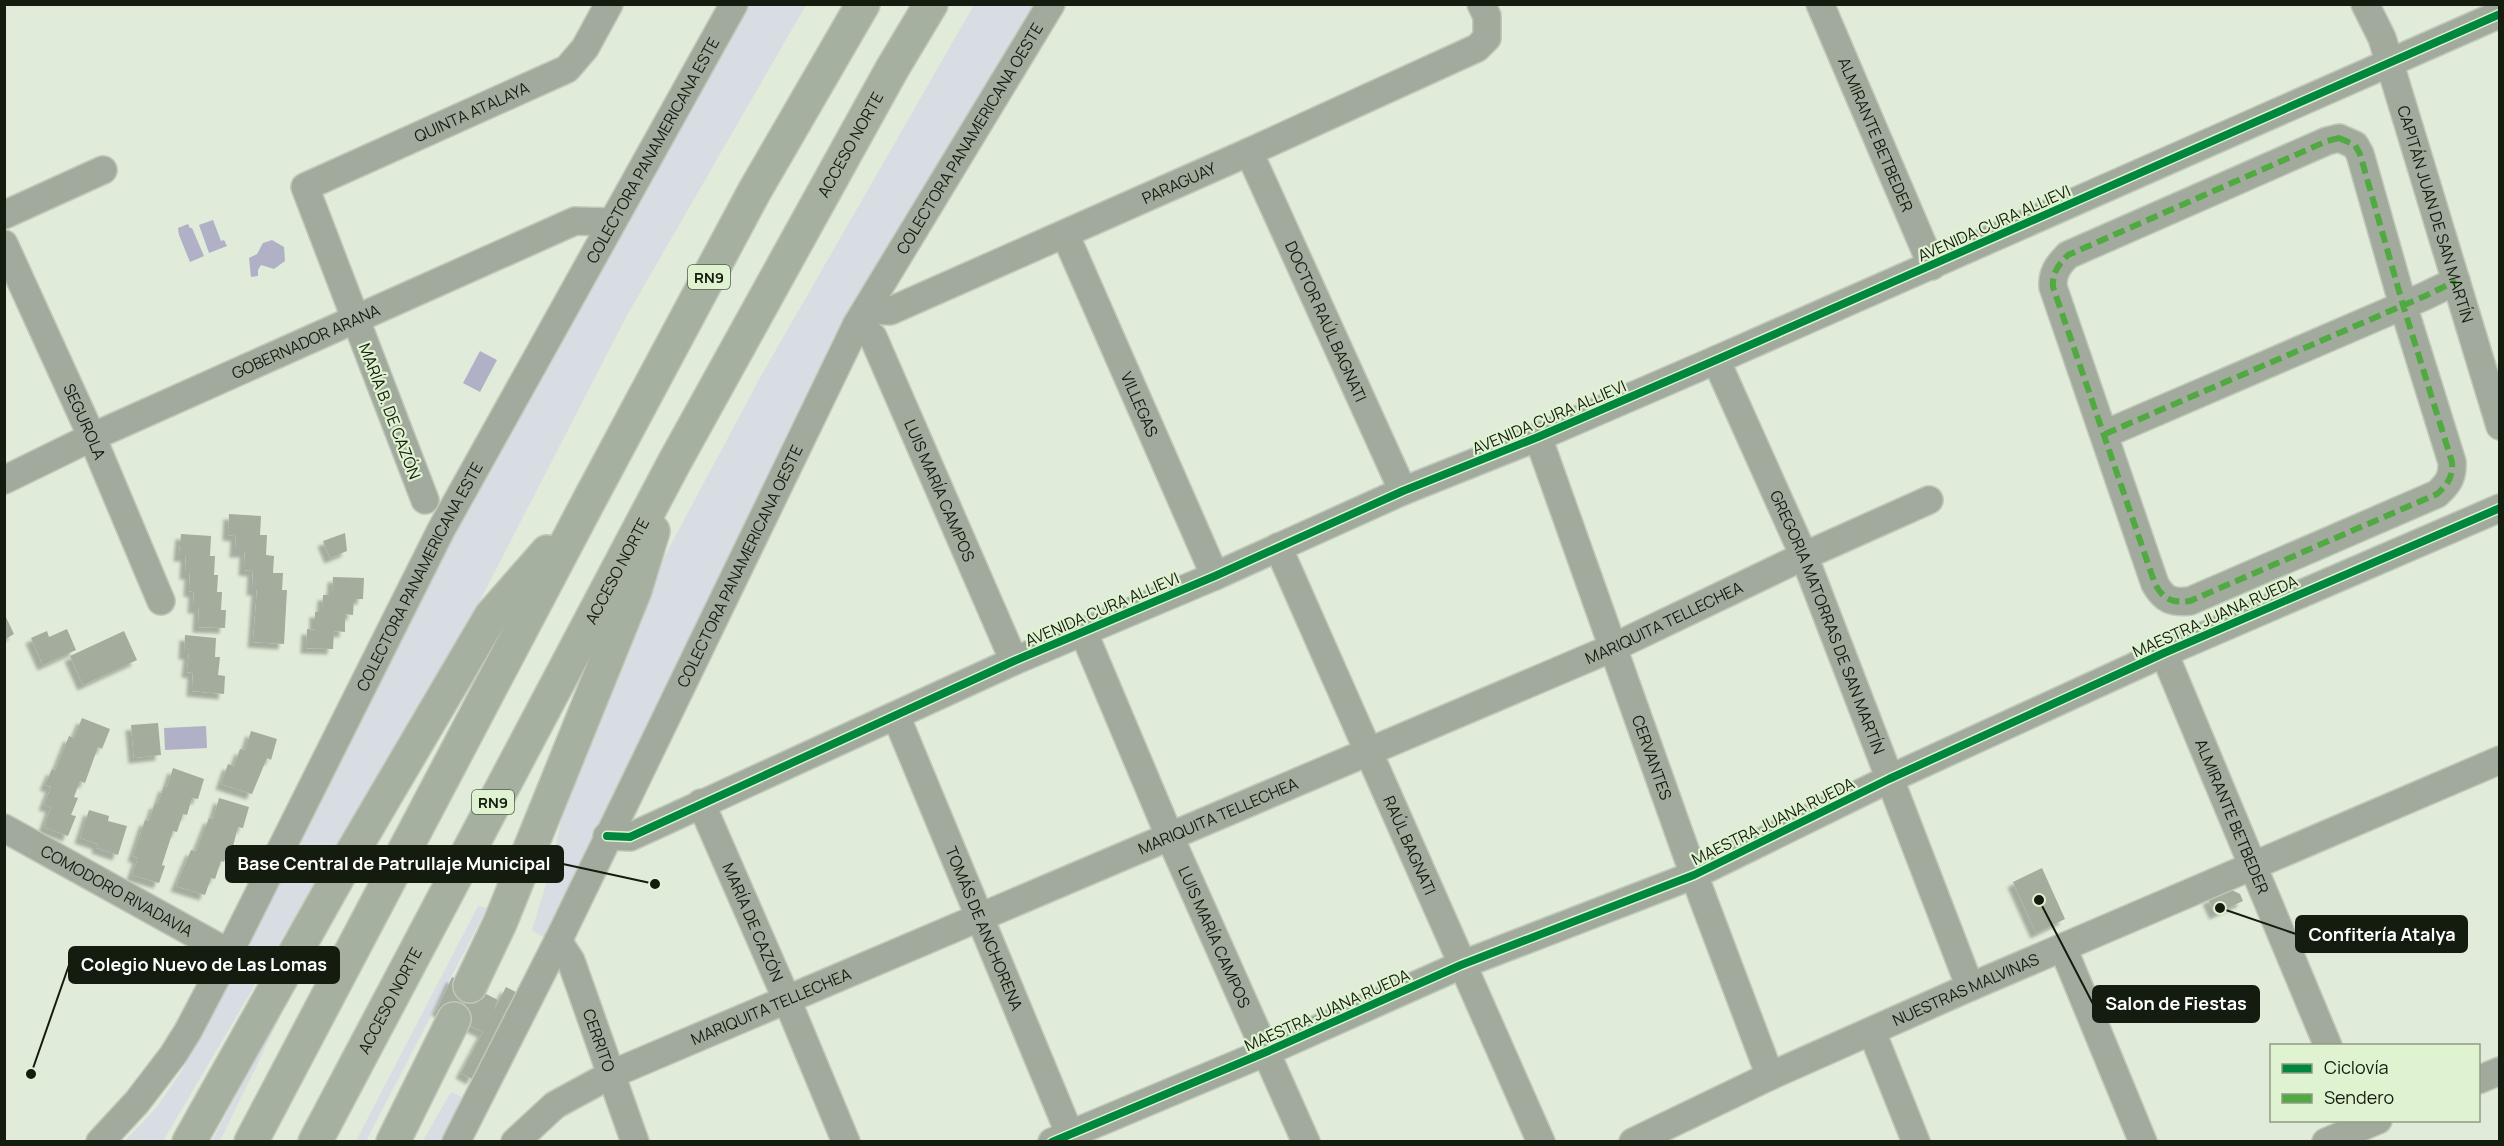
<svg xmlns="http://www.w3.org/2000/svg" width="2504" height="1146" viewBox="0 0 2504 1146" font-family="Manrope,sans-serif">
<style>
.green{fill:#d8dce3}
.water{fill:#b0b1c6}
.building{fill:#a3ac9d;filter:url(#shadow)}
.lines{fill:none;stroke-linecap:round;stroke-linejoin:round}
.minor-casing{stroke:#c0c8ba;stroke-width:30}
.highway-casing{stroke:#c0c8ba;stroke-width:36}
.minor{stroke:#a2aa9d;stroke-width:27}
.highway{stroke:#a6b0a0;stroke-width:33}
.quiet{stroke:#51a941;stroke-width:6;stroke-dasharray:12 6;stroke-linecap:butt}
.cycleway-casing{stroke:#dff3d1;stroke-width:11}
.cycleway{stroke:#00873e;stroke-width:8}
.labels{text-anchor:middle;dominant-baseline:central;stroke-width:4.5;stroke-linejoin:round;paint-order:stroke}
.shield{fill:#dff3d1;stroke:#515c49;stroke-width:1.5}
.shield-label{font-size:15px;font-weight:bold;fill:#141b0f}
.street-label{font-size:16px;fill:#141b0f;stroke:#dff3d1}
.leader{fill:none;stroke:#141b0f;stroke-width:2}
.callout-dot{fill:#141b0f;stroke:#dff3d1;stroke-width:2}
.callout{fill:#141b0f;stroke:#141b0f;stroke-width:2}
.callout-label{font-size:18px;text-anchor:middle;font-weight:bold;fill:#fff}
</style>
<defs>
<filter id="shadow"><feDropShadow dx="-5.5" dy="5.5" stdDeviation="1.5" flood-color="#0004"/></filter>
</defs>
<rect width="100%" height="100%" fill="#e0ebd9"/>
<path class="green" d="M748 5H806L626 317 470 620 163 1141 124 1142 157 1107 181 1072 402 631 613 242Z
M974 5H1043L1028 28 548 940 532 930 552 865 564 806 629 623 761 376Z
M346 881 220 1141H212Z
M478 906 487 908 366 1141H356Z
M451 1092 466 1099 445 1141 422 1142Z"/>
<path class="water" d="M213 220 221 241 224 240 227 246 209 253 199 225Z
M188 224 190 228H192L204 256 190 262 179 235 178 228Z
M272 240 284 247 285 261 274 269 261 265 258 270V276L251 277 249 258 257 254 263 243Z
M480 351 497 360 480 392 463 383Z
M206 726 207 748 165 750 164 728Z"/>
<path class="building" d="M229 514 261 516 260 535H267L266 555 274 556 273 573H283L282 590H287L284 644 253 642 257 590H252L253 571 244 570 245 552H235L236 536 228 535Z
M345 533 347 551 330 558 323 541Z
M181 534 211 536 210 556H215L214 575H218L217 592H222L221 610H226L225 628 198 627 199 608H193L194 592 189 591 190 574H185L186 556H179Z
M333 577 364 578 363 599H354L353 615 345 614V632L334 631 333 649 306 648 307 629 315 630V612H322L323 595H332Z
M4 613 14 634 4 640Z
M67 629 76 650 43 665 31 638 47 631 49 637Z
M124 631 137 660 83 685 70 656Z
M185 635 216 638 215 657H220L218 675 225 676 224 694 192 691 193 673 187 672 189 654H184Z
M82 718 110 729 102 749 98 747 85 783 80 781 74 797 78 798 71 815 76 816 68 836 44 827 51 807 44 805 51 787 45 785 52 769 55 771 69 736 74 738Z
M158 723 161 755 134 758 131 725Z
M251 731 277 739 271 760 267 758 252 794 221 784 228 764 234 766 240 749 245 750Z
M173 768 204 779 198 799 192 798 187 815 183 814 177 832 173 831 162 865 165 866 159 883 132 875 138 858 133 856 145 820 149 821 155 803 158 804 164 786 167 787Z
M219 798 249 807 243 828 238 827 233 846 230 845 224 862 221 861 215 879 211 878 205 895 176 886 191 850 196 851 209 818 213 819Z
M89 810 109 816 108 821 127 826 118 855 97 848 98 844 80 838Z
M2042 868 2065 919 2036 933 2013 882Z
M2230 889 2240 894 2243 901 2215 914 2208 899Z
M452 977 498 1000 493 1012 506 987 516 992 472 1079 461 1073 483 1032 437 1010Z"/>
<g class="lines">
<g class="minor-casing">
<g id="minor">
<path id="s1" d="M1820 4 1932 266"/>
<path id="s2" d="M2365 4 2382 38 2500 426"/>
<path d="M2339 138 2355 145 2360 154 2403 305 2452 462C2453 477 2448 484 2437 494L2190 601C2172 603 2164 600 2155 584L2053 287C2052 273 2058 265 2068 255L2327 141Z"/>
<path id="s3" d="M1249 152 1403 491"/>
<path d="M4 215 103 170"/>
<path id="s4" d="M1065 234 1215 576"/>
<path id="s5" d="M4 244 92 437 161 601"/>
<path id="s6" d="M866 310 890 311 1249 152 1477 48 1487 38V16L1481 4"/>
<path id="s7" d="M857 324 873 337 1014 661"/>
<path id="s8" d="M1716 360 1804 556 1970 987"/>
<path d="M2105 434 2425 296 2456 281"/>
<path id="s9" d="M1538 437 1694 875 1770 1076"/>
<path id="s10" d="M4 480 92 437 575 221 611 222"/>
<path id="s11" d="M425 500 305 187 567 69 585 48 609 4"/>
<path id="s12" d="M1278 547 1541 1142"/>
<path id="s13" d="M1083 631 1169 835 1306 1142"/>
<path id="s14" d="M2164 653 2328 1046"/>
<path id="s15" d="M896 716 1073 1142"/>
<path id="s16" d="M701 803 787 1000 846 1142"/>
<path id="s17" d="M4 828 229 953"/>
<path d="M607 836 630 837 1014 661 1215 576 1403 491 1538 437 1716 360 2500 14"/>
<path id="s18" d="M558 941 571 961 635 1142"/>
<path d="M2063 948 2143 1142"/>
<path d="M1872 1032 1916 1142"/>
<path d="M2478 1080 2500 1071"/>
<path id="s19" d="M100 1142 137 1102 173 1055 188 1031 229 953 441 530 734 4"/>
<path id="s20" d="M456 1142 558 941 857 324 1051 4"/>
<path id="s21" d="M515 1142 555 1105 612 1074 1612 648 1804 556 1929 500"/>
<path d="M1052 1142 1266 1052 1461 965 1694 875 1889 779 2164 653 2500 508"/>
<path id="s22" d="M1633 1142 1770 1076 1970 987 2500 760"/>
<path d="M2326 1142 2378 1120"/>
</g>
</g>
<g class="highway-casing">
<g id="highway">
<path d="M470 986 500 923 635 590 653 531"/>
<path d="M189 1142 339 875 491 616 547 552"/>
<path d="M251 1142 584 510 754 192 863 4"/>
<path id="s23" d="M315 1142 674 463 892 69 931 4"/>
<path d="M393 1142 454 1019"/>
</g>
</g>
<use href="#minor" class="minor"/>
<use href="#highway" class="highway"/>
<path class="quiet" d="M2339 138 2355 145 2360 154 2403 305 2452 462C2453 477 2448 484 2437 494L2190 601C2172 603 2164 600 2155 584L2053 287C2052 273 2058 265 2068 255L2327 141Z
M2105 434 2425 296 2456 281"/>
<g class="cycleway-casing">
<path id="cycleway" d="M607 836 630 837 1014 661 1215 576 1403 491 1538 437 1716 360 2500 14
M1052 1142 1266 1052 1461 965 1694 875 1889 779 2164 653 2500 508"/>
</g>
<use href="#cycleway" class="cycleway"/>
</g>
<g class="labels">
<g class="shield">
<rect x="688" y="265" width="42" height="24" rx="4.5"/>
<rect x="472" y="790" width="42" height="24" rx="4.5"/>
</g>
<g class="shield-label">
<text x="709" y="277">RN9</text>
<text x="493" y="802">RN9</text>
</g>
<g class="street-label">
<text stroke="none"><textPath href="#s11" startOffset="518">QUINTA ATALAYA</textPath></text>
<text stroke="none"><textPath href="#s1" startOffset="142">ALMIRANTE BETBEDER</textPath></text>
<text stroke="none"><textPath href="#s20" startOffset="1128">COLECTORA PANAMERICANA OESTE</textPath></text>
<text stroke="none"><textPath href="#s23" startOffset="1132">ACCESO NORTE</textPath></text>
<text stroke="none"><textPath href="#s19" startOffset="1138">COLECTORA PANAMERICANA ESTE</textPath></text>
<text stroke="none"><textPath href="#s6" startOffset="340">PARAGUAY</textPath></text>
<text stroke="none"><textPath href="#s2" startOffset="222">CAPITÁN JUAN DE SAN MARTÍN</textPath></text>
<text transform="translate(1994 223) rotate(-24)">AVENIDA CURA ALLIEVI</text>
<text stroke="none"><textPath href="#s3" startOffset="186">DOCTOR RAÚL BAGNATI</textPath></text>
<text stroke="none"><textPath href="#s10" startOffset="332">GOBERNADOR ARANA</textPath></text>
<text stroke="none"><textPath href="#s4" startOffset="186">VILLEGAS</textPath></text>
<text transform="translate(390 411) rotate(69)">MARÍA B. DE CAZÓN</text>
<text transform="translate(1549 417) rotate(-23)">AVENIDA CURA ALLIEVI</text>
<text stroke="none"><textPath href="#s5" startOffset="195">SEGUROLA</textPath></text>
<text stroke="none"><textPath href="#s7" startOffset="188">LUIS MARÍA CAMPOS</textPath></text>
<text stroke="none"><textPath href="#s20" startOffset="642">COLECTORA PANAMERICANA OESTE</textPath></text>
<text stroke="none"><textPath href="#s23" startOffset="646">ACCESO NORTE</textPath></text>
<text stroke="none"><textPath href="#s19" startOffset="652">COLECTORA PANAMERICANA ESTE</textPath></text>
<text transform="translate(1102 609) rotate(-23)">AVENIDA CURA ALLIEVI</text>
<text transform="translate(2215 616) rotate(-24)">MAESTRA JUANA RUEDA</text>
<text stroke="none"><textPath href="#s21" startOffset="1264">MARIQUITA TELLECHEA</textPath></text>
<text stroke="none"><textPath href="#s8" startOffset="285">GREGORIA MATORRAS DE SAN MARTÍN</textPath></text>
<text stroke="none"><textPath href="#s9" startOffset="340">CERVANTES</textPath></text>
<text stroke="none"><textPath href="#s21" startOffset="778">MARIQUITA TELLECHEA</textPath></text>
<text stroke="none"><textPath href="#s14" startOffset="177">ALMIRANTE BETBEDER</textPath></text>
<text transform="translate(1773 821) rotate(-26)">MAESTRA JUANA RUEDA</text>
<text stroke="none"><textPath href="#s12" startOffset="326">RAÚL BAGNATI</textPath></text>
<text stroke="none"><textPath href="#s17" startOffset="129">COMODORO RIVADAVIA</textPath></text>
<text stroke="none"><textPath href="#s16" startOffset="130">MARÍA DE CAZÓN</textPath></text>
<text stroke="none"><textPath href="#s15" startOffset="230">TOMÁS DE ANCHORENA</textPath></text>
<text stroke="none"><textPath href="#s13" startOffset="333">LUIS MARÍA CAMPOS</textPath></text>
<text stroke="none"><textPath href="#s22" startOffset="366">NUESTRAS MALVINAS</textPath></text>
<text stroke="none"><textPath href="#s23" startOffset="160">ACCESO NORTE</textPath></text>
<text stroke="none"><textPath href="#s21" startOffset="292">MARIQUITA TELLECHEA</textPath></text>
<text transform="translate(1327 1010) rotate(-24)">MAESTRA JUANA RUEDA</text>
<text stroke="none"><textPath href="#s18" startOffset="108">CERRITO</textPath></text>
</g>
</g>
<path class="leader" d="M655 884L563 864M2220 908L2296 934M31 1074L69 965M2039 900L2093 1004"/>
<g class="callout-dot">
<circle cx="655" cy="884" r="6"/>
<circle cx="2220" cy="908" r="6"/>
<circle cx="31" cy="1074" r="6"/>
<circle cx="2039" cy="900" r="6"/>
</g>
<g class="callout">
<rect x="226" y="846" width="337" height="36" rx="6"/>
<rect x="2296" y="916" width="171" height="36" rx="6"/>
<rect x="69" y="947" width="270" height="36" rx="6"/>
<rect x="2093" y="986" width="166" height="36" rx="6"/>
</g>
<g class="callout-label">
<text x="394" y="870">Base Central de Patrullaje Municipal</text>
<text x="2382" y="941">Confitería Atalya</text>
<text x="204" y="971">Colegio Nuevo de Las Lomas</text>
<text x="2176" y="1010">Salon de Fiestas</text>
</g>
<rect width="2504" height="1146" fill="none" stroke="#141b0f" stroke-width="12"/>
<rect x="2270" y="1044" width="210" height="78" fill="#dff3d1" stroke="#8e9d83" stroke-width="1.5"/>
<rect x="2282" y="1064" width="30" height="9" fill="#00873e" stroke="#8e9d83" stroke-width="1.5"/>
<text x="2324" y="1074" font-size="18" fill="#141b0f">Ciclovía</text>
<rect x="2282" y="1094" width="30" height="9" fill="#51a941" stroke="#8e9d83" stroke-width="1.5"/>
<text x="2324" y="1104" font-size="18" fill="#141b0f">Sendero</text>
</svg>
